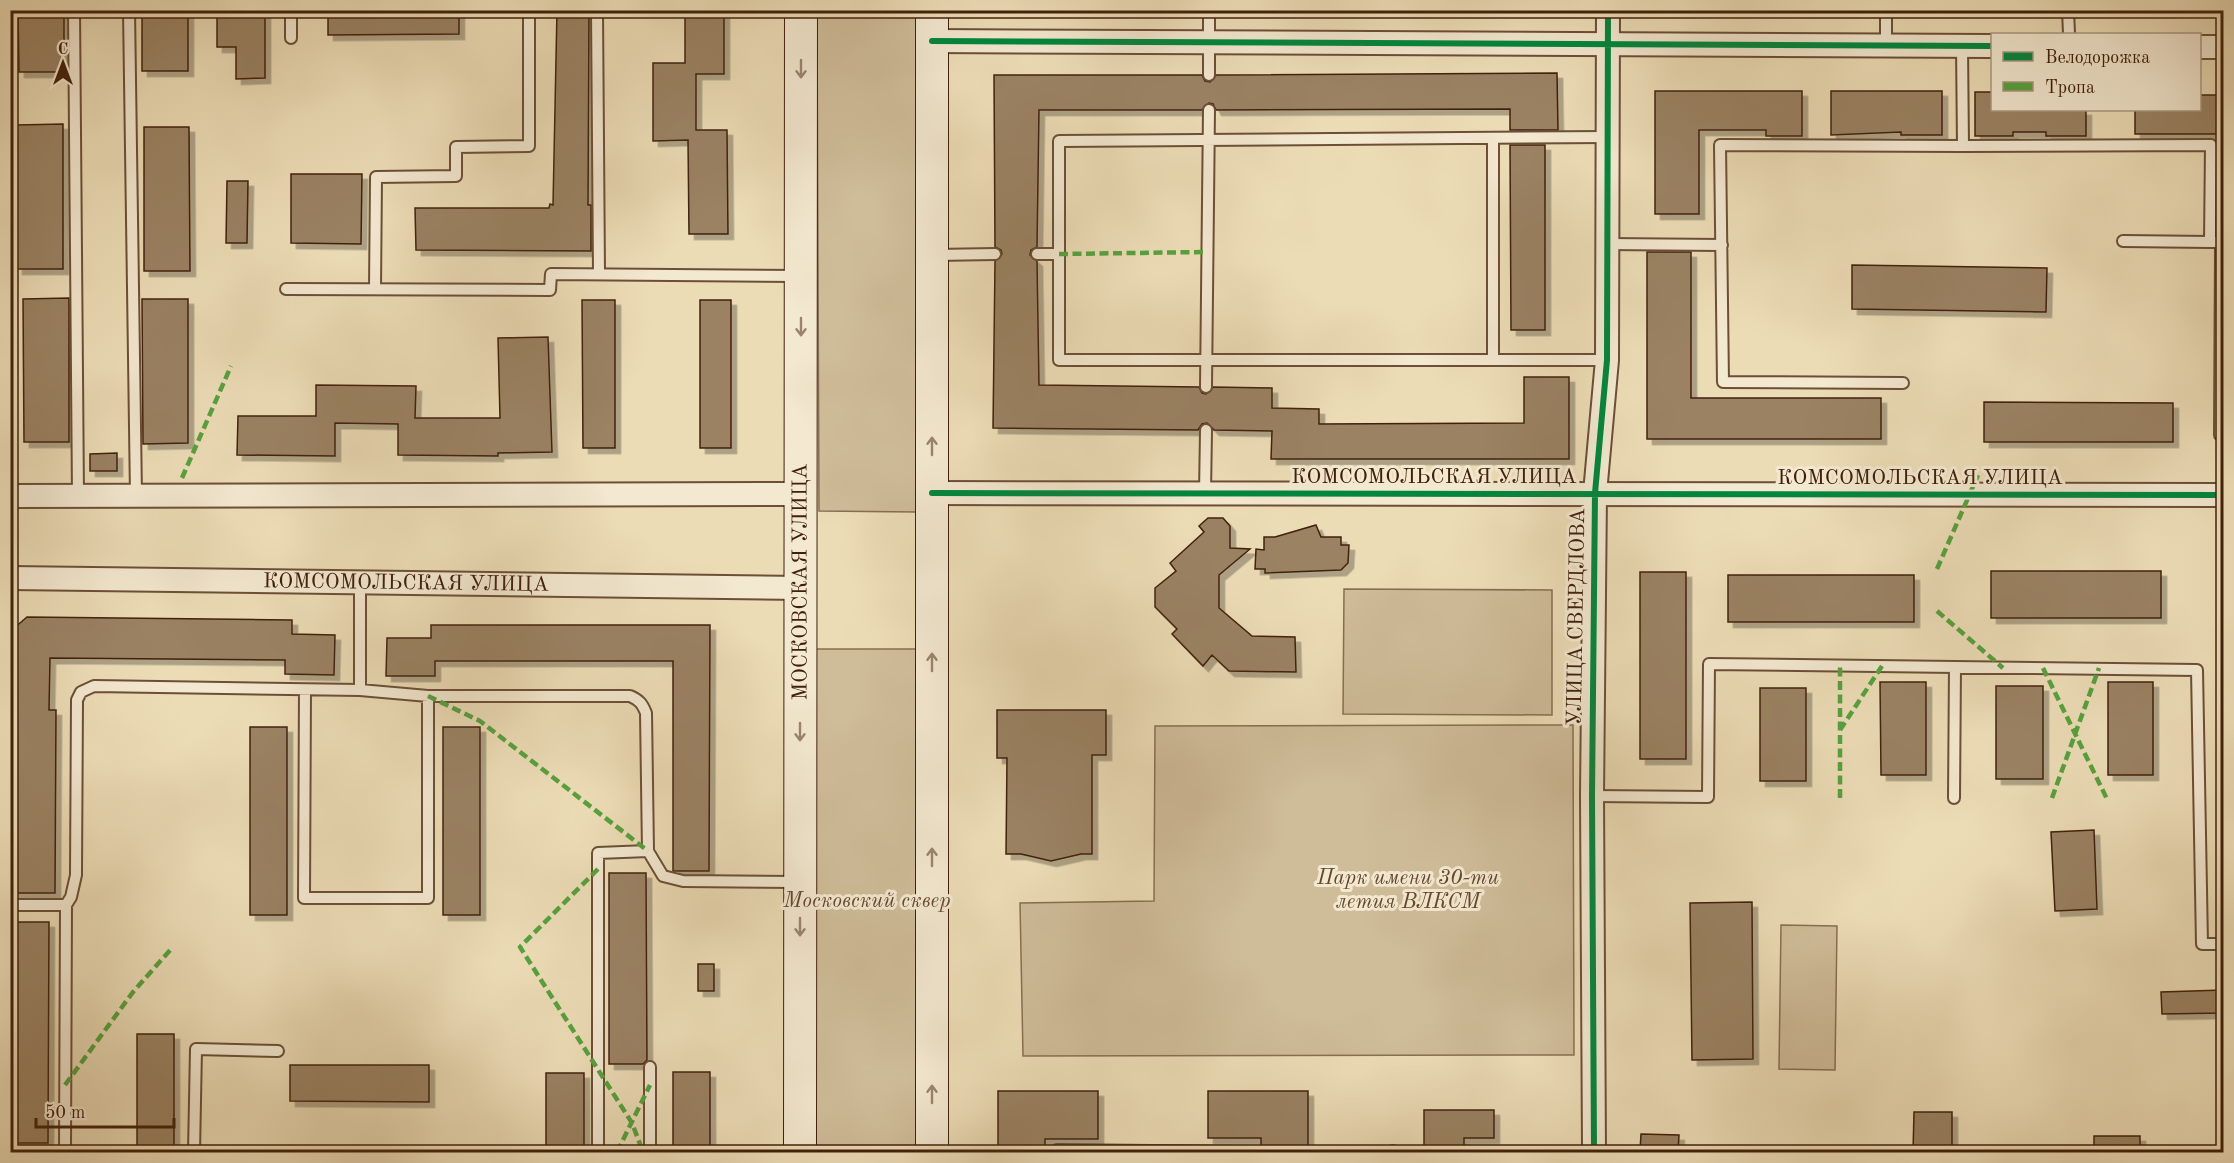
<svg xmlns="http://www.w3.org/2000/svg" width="2234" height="1163" viewBox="0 0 2234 1163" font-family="'Old Standard TT',serif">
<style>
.green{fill:#cfbc99;stroke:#886e52;stroke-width:1.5}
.building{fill:#9a8264;stroke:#41200b;stroke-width:1.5;filter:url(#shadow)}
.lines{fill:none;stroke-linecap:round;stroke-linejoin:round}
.lane-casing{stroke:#6c4f36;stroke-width:14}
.street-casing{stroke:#6c4f36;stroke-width:26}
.secondary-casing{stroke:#41200b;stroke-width:34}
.lane{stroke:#f3e8d0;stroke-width:10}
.street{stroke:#f3e8d0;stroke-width:22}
.secondary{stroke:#f3e8d0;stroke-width:32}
.quiet{stroke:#55a23e;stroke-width:4.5;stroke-dasharray:9 4.5;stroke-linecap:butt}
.cycleway-casing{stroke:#f3e8d0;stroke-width:10}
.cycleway{stroke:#00873e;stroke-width:6}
.oneway{stroke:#9a846e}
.labels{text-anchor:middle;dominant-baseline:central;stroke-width:6;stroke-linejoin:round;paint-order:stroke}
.street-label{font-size:21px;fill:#41200b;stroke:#f3e8d0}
.park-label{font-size:21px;font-style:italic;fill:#64472e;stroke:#f3e8d0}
</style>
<defs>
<filter id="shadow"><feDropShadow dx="5.5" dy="5.5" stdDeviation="0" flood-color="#0004"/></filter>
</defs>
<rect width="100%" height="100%" fill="#ecdcb6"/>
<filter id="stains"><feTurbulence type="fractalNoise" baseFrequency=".00333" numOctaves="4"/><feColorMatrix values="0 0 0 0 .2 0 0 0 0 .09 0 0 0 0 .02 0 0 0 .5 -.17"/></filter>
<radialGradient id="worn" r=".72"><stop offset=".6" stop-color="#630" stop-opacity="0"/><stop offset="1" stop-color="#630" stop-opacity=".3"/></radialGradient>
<path class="green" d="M817 11H919L917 512 819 511Z
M1344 589 1552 590V715L1343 714Z
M815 649H919L921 1152H814Z
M1573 725 1574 1055 1023 1056 1020 903 1154 901 1155 726Z
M1781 925 1837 926 1835 1070 1779 1069Z"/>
<path class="building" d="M18 10H64V72H19Z
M142 10H188V71H142Z
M217 10H265V78L236 79V47H217Z
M328 10H459V34L328 35Z
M557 10H589L588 205H591V251L416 250 415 208H549L550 204 553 205Z
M685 10H724V74H696V130H727L728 234H689L688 140 653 141V63H685Z
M1557 73 1558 130H1510V109L1216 110 1213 104 1209 103 1202 110H1039L1037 247 1031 250 1030 255 1037 261 1039 385 1199 387 1202 393 1206 394 1213 387 1272 388V408L1319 409V424L1524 423V377H1569V459H1271L1272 431 1214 430 1207 423 1202 424 1198 430 993 428 995 261 1002 254 1001 250 995 247 994 75H1202L1205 81 1210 82 1216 75Z
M1655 91H1802V136H1766V130H1699V214H1655Z
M1831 91H1942V135H1901V132L1831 135Z
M1975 92H1992V110H2086V136H2046V132H2013V136H1975Z
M2199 95H2223V134H2135V110H2199Z
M63 124V269H17V125Z
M144 127H189L190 271H144Z
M1510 145H1545V330H1511Z
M291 174H362L361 244 291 243Z
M227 181H248L247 243H226Z
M1647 252H1691V398H1881V439H1647Z
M1852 265 2047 268 2046 312 1852 309Z
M69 298V442H24L23 299Z
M142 299H188V443L143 444Z
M582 300H615V448H583Z
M700 300H731V448H700Z
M548 337 552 452 498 453V456L398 455V424L335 423V456L237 455 238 416H316V385L416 386 415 418H500L498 338Z
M1984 402 2173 403V442H1984Z
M117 453V471H90V454Z
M1208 518H1223L1230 526V548L1250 549 1219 575V608L1252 636 1295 637 1296 672 1229 671 1212 655 1203 666 1172 634 1177 629 1155 607V588L1176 571 1170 563 1204 532 1199 526Z
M1316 525 1321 537H1341V545H1349L1348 563 1341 570 1265 573V569H1255L1256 549 1264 550V537H1275Z
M1991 571H2161V618H1991Z
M1640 572H1686V759H1640Z
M1728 575H1914V622H1728Z
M27 617 292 620V634L335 635 334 675 285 674V660L50 658 49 710H56L55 893H11L13 629Z
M431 625H710L709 871H673V661H435V676H386L387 638H431Z
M1880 682H1926V775H1881Z
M2108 682H2153V775H2108Z
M1996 686H2043V779H1996Z
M1760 688H1806V781H1760Z
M997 710H1106V755H1092V854H1081L1051 861 1021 854H1006L1007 758H997Z
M250 727H287V915H250Z
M443 727H480V915H443Z
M2094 830 2097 909 2055 911 2051 832Z
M609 873H646L647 1060 643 1064H609Z
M1752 902 1753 1059 1692 1060 1690 903Z
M10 922H49L48 1143H10Z
M698 964H714V991H698Z
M2223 990V1013L2162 1014 2161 992Z
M137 1034H174V1152H137Z
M290 1065H429V1102L290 1101Z
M673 1072H710V1152H673Z
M546 1073H584V1152H546Z
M998 1091H1098V1139H1045V1152H998Z
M1208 1091H1308V1152H1261V1138H1208Z
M1424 1110H1494V1138H1464V1152H1424Z
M1914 1112H1952V1152H1913Z
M1641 1134 1679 1135 1678 1152 1640 1151Z
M2094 1136H2140V1152H2094Z"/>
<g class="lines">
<g class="lane-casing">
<path id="lane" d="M74 10 78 496
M129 10 136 496
M291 10V38
M597 10 599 274
M1209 10V75
M1886 10V46
M2068 10 2069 34
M1962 46 1963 146 2211 145 2210 242H2224
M1493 138V360
M2123 241 2210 242
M1607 244 1722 245
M1037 254H1059
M935 255 995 254
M286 289 550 290 551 274 798 276
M375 289 376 177 456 176V147L529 146V10
M1607 360H1059V141L1608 137
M1903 383 1723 382 1720 145 1963 146
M1206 387 1209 110
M2220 435 2221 242
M1205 493 1206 430
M360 583V690L428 696H630C639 700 642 703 646 713L648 851 663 876 683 881 798 882
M305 691 304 898H428V696
M1592 796 1708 797 1709 664 2197 670 2202 944H2224
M1954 798 1955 667
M10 905H66L71 897 76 875 77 700 81 692 94 686 360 690
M650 1067V1152
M1393 1151V1152
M65 1152 66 905
M194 1152 196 1049 278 1051
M598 1152V853L648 851
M1057 1152V1150L1248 1152"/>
</g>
<g class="street-casing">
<g id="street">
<path d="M932 41 1992 46"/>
<path d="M2200 47H2224"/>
<path d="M932 493 2224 495"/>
<path d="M10 496 800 494"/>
<path id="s1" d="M10 578 800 588"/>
<path d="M1594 1152 1592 796 1595 493 1607 360 1608 10"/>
</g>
</g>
<g class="secondary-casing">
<g id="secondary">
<path d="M932 10V1152"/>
<path id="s2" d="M800 1152 801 10"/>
</g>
</g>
<use href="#lane" class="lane"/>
<use href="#street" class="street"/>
<use href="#secondary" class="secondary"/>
<path class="quiet" d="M1059 254 1207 252
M182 478 231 366
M1937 569 1978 475
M1937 611 2003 668
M2043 668 2107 799
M428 696 480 721 648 851
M1840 730 1882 666
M1840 798V666
M2052 798 2099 668
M598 869 520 947 632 1123 643 1152
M65 1085 133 992 172 948
M617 1152 650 1085"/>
<g class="cycleway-casing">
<path id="cycleway" d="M932 41 1992 46
M932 493 2224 495
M1594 1152 1592 796 1595 493 1607 360 1608 10"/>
</g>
<use href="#cycleway" class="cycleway"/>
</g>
<defs><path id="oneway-shaft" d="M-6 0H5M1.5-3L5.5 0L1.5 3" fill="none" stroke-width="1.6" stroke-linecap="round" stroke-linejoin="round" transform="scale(1.5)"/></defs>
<g class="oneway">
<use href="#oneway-shaft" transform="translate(801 69) rotate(90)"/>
<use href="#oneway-shaft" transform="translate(801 327) rotate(90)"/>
<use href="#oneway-shaft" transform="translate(932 446) rotate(-90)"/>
<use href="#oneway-shaft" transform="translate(932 662) rotate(-90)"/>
<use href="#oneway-shaft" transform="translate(800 732) rotate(90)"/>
<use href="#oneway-shaft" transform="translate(932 857) rotate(-90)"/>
<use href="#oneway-shaft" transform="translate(800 927) rotate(90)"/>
<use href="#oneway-shaft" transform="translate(932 1094) rotate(-90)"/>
</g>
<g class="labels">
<g class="street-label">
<text x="1434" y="477">КОМСОМОЛЬСКАЯ УЛИЦА</text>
<text x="1920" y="478">КОМСОМОЛЬСКАЯ УЛИЦА</text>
<text stroke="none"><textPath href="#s2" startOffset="570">МОСКОВСКАЯ УЛИЦА</textPath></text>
<text stroke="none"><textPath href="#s1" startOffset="396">КОМСОМОЛЬСКАЯ УЛИЦА</textPath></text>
<text transform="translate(1577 617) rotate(-89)">УЛИЦА СВЕРДЛОВА</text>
</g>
<g class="park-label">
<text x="1408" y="878">Парк имени 30-ти<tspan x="1408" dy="24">летия ВЛКСМ</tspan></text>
<text x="867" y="901">Московский сквер</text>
</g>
</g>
<rect width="2234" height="1163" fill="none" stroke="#ecdcb6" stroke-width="36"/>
<rect x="12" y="12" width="2210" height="1139" fill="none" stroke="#41200b" stroke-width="3"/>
<rect x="18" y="18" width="2198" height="1127" fill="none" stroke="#41200b" stroke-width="1.5"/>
<rect x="1991" y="33" width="210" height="78" fill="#f3e8d0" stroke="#ac9881" stroke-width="1.5"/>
<rect x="2003" y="52" width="30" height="9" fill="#00873e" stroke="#ac9881" stroke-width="1.5"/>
<text x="2045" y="63" font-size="18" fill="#41200b">Велодорожка</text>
<rect x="2003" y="82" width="30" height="9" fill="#55a23e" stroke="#ac9881" stroke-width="1.5"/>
<text x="2045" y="93" font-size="18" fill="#41200b">Тропа</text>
<g transform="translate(63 63)" stroke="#f3e8d0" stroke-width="4.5" paint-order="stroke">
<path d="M0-4.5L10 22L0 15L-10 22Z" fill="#41200b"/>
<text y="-9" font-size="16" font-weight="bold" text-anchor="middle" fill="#41200b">С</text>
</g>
<path d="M36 1118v9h138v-9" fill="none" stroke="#41200b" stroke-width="3"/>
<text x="45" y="1118" font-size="18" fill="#41200b" stroke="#f3e8d0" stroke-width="4.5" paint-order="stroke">50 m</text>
<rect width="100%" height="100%" filter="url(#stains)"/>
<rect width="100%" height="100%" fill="url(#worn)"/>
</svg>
